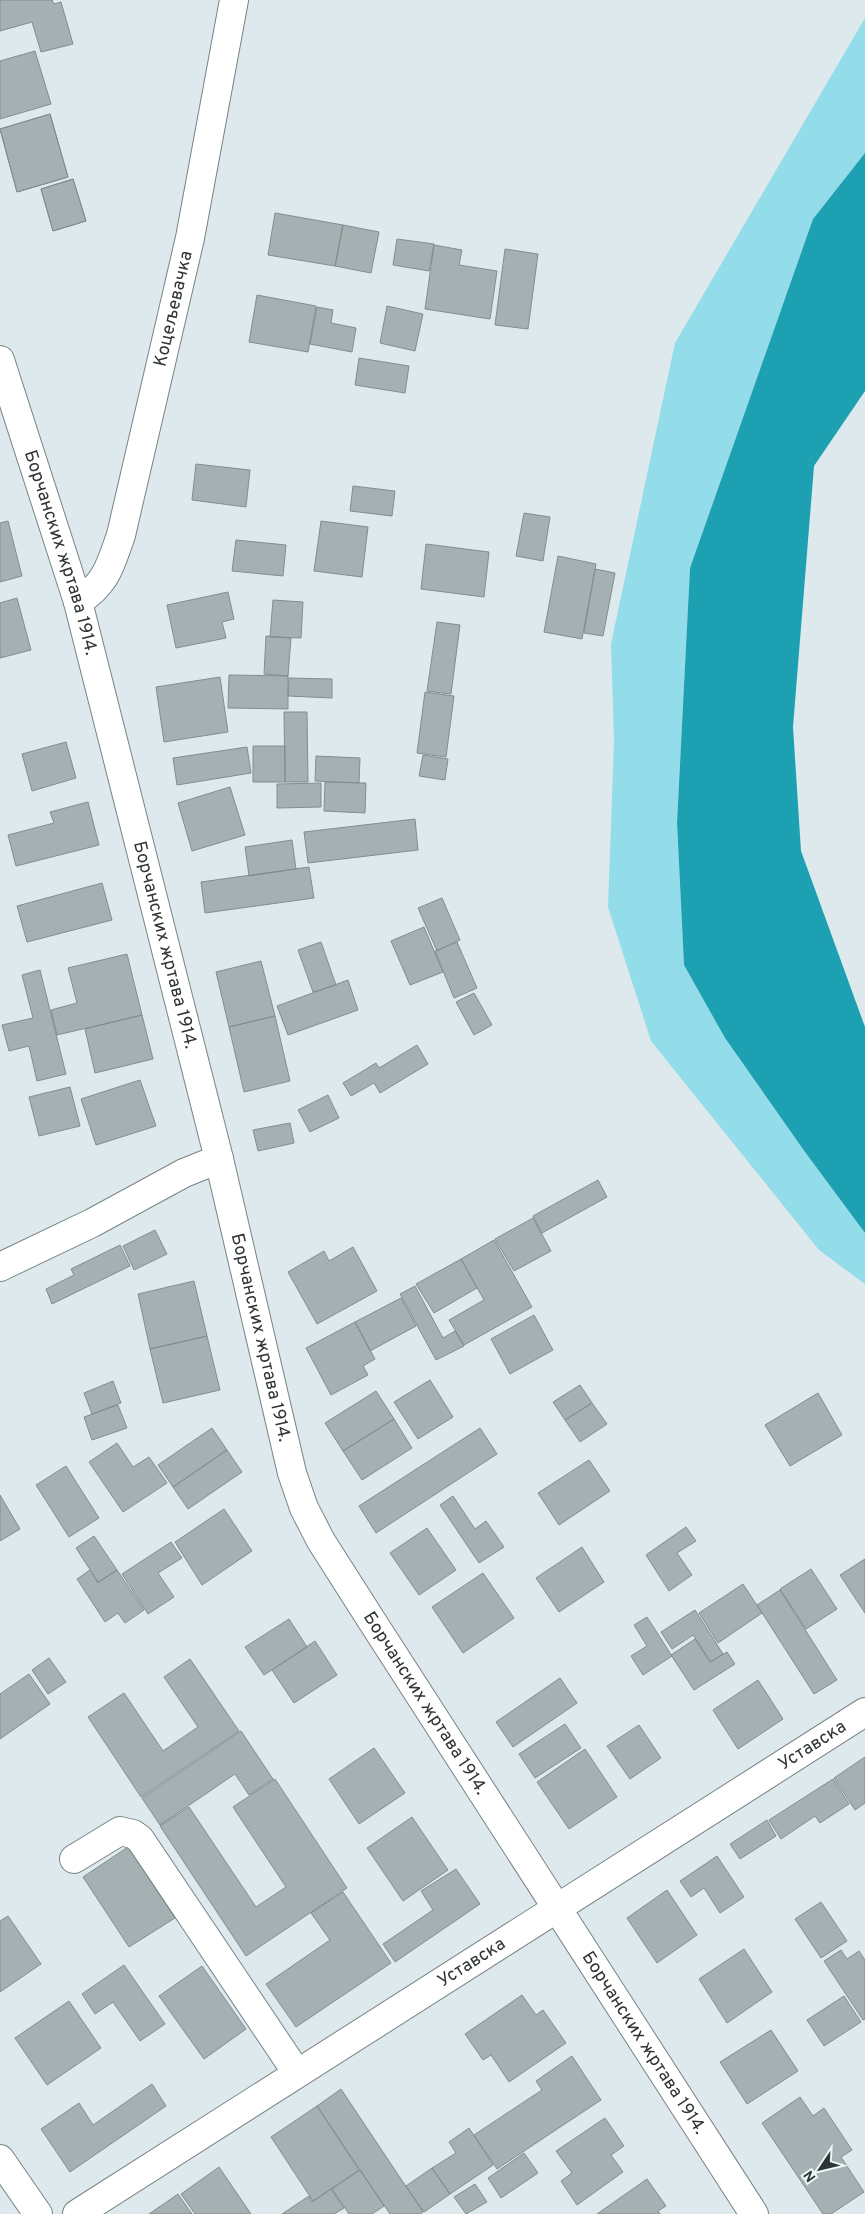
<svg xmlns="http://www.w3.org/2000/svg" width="865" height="2214" viewBox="0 0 865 2214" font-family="Overpass,sans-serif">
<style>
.green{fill:#93dce9}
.water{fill:#1da0b2}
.building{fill:#a4b0b2;stroke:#818d8f}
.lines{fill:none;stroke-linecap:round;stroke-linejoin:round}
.minor-casing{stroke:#788385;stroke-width:30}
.minor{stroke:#fff;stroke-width:28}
.labels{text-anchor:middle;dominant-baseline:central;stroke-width:4;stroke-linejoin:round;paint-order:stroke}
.street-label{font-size:18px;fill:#2f3434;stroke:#eaf7f9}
</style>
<rect width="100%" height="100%" fill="#dde9ec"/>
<path class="green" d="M865 18V153L813 219 690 568 677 823 684 965 725 1038 805 1152 865 1233V1284L819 1250 651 1041 608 907 614 742 611 644 675 343Z"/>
<path class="water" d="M865 153V391L814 466 793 727 801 851 865 1027V1233L805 1152 725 1038 684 965 677 823 690 568 813 219Z"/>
<path class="building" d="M0 0H52L54 4 61 2 73 44 41 52 32 22 0 31Z
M35 51 51 104 0 119V61Z
M50 114 68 177 17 192 0 129Z
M50 114 68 177 17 192 0 129Z
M73 179 86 221 53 231 41 189Z
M73 179 86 221 53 231 41 189Z
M275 213 343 225 335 266 268 255Z
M343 225 379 232 371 273 335 266Z
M397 239 434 244 429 271 393 265Z
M434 245 462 250 459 265 497 271 490 319 425 309Z
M505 249 538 254 528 329 495 325Z
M257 295 316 306 308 352 249 342Z
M387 306 423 314 415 351 380 343Z
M317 307 333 310 331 323 356 328 352 352 310 344Z
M359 358 409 366 405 393 355 385Z
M196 464 250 470 246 507 192 500Z
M353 486 395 491 392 516 350 511Z
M524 513 550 517 543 561 516 556Z
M8 521 22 576 0 582V523Z
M321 521 368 527 362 577 314 571Z
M236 540 286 545 283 576 232 571Z
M426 544 489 552 484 597 421 589Z
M558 556 596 564 582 639 544 632Z
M595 569 615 573 603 636 584 633Z
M228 592 234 619 222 622 226 638 176 648 167 605Z
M17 598 31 650 0 658V603Z
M273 600 303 602 301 638 270 637Z
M437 622 460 625 451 694 427 691Z
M266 636 291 638 288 676 264 674Z
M229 675 288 676V709L228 708Z
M220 677 228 732 164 742 156 687Z
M289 678 332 679V698L288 696Z
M425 692 454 696 446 757 417 753Z
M284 712H307L308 782H285Z
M66 742 76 778 32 791 22 754Z
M253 746H285V782H253Z
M247 747 251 773 177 785 173 758Z
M423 755 448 759 445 780 419 776Z
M316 756 360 758 359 783 315 781Z
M325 782 366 783 365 813 324 811Z
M321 783V807L277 808V784Z
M230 787 245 835 192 851 178 803Z
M88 802 99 845 16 866 8 835 54 823 50 812Z
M415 819 418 850 308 863 304 832Z
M292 840 296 869 249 876 245 847Z
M309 867 314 898 205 913 201 882Z
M102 883 112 920 27 942 17 906Z
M442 898 460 940 437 951 418 908Z
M424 927 443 972 410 985 391 941Z
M321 942 336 985 313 992 298 950Z
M457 942 477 988 454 998 435 951Z
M127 954 142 1015 57 1035 51 1010 77 1003 68 968Z
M261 961 275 1016 229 1027 216 972Z
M40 970 66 1074 37 1081 29 1046 9 1051 2 1025 33 1018 22 975Z
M348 980 358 1010 288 1035 277 1006Z
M474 993 492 1025 474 1035 456 1002Z
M142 1015 153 1059 95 1073 85 1029Z
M275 1016 290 1081 244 1092 229 1027Z
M417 1045 428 1064 380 1093 374 1083 351 1096 343 1083 376 1063 379 1068Z
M140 1080 156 1126 96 1145 81 1099Z
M70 1087 80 1126 39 1136 29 1097Z
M328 1095 339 1118 310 1132 298 1110Z
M290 1123 294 1143 258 1151 253 1130Z
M598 1180 607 1197 542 1233 533 1216Z
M533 1218 551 1251 514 1271 495 1239Z
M155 1230 167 1254 134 1270 123 1246Z
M494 1240 532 1307 464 1345 449 1320 484 1300 461 1259Z
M120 1245 130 1266 52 1304 46 1289 74 1275 71 1269Z
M353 1247 377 1291 317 1324 288 1272 324 1251 329 1261Z
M461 1259 477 1288 434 1313 416 1284Z
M194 1281 207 1336 150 1349 138 1294Z
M415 1286 443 1338 455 1331 464 1346 436 1360 400 1294Z
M401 1298 416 1326 370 1351 355 1322Z
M534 1315 553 1350 510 1374 491 1339Z
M355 1322 375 1359 363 1366 368 1375 331 1395 306 1348Z
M207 1336 220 1390 163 1403 150 1349Z
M430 1380 453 1417 418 1439 394 1402Z
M113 1381 121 1403 92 1414 84 1393Z
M580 1385 592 1403 565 1420 553 1402Z
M376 1391 394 1419 343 1451 325 1423Z
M818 1393 842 1435 790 1466 765 1425Z
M592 1403 607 1424 580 1442 565 1420Z
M118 1405 127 1428 92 1440 84 1417Z
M394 1419 412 1448 362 1480 343 1451Z
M212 1428 227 1450 173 1487 158 1465Z
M480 1428 497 1454 376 1533 359 1506Z
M117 1443 133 1467 149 1457 167 1483 123 1512 89 1462Z
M227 1450 242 1472 188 1509 173 1487Z
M589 1460 610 1491 559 1525 538 1493Z
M66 1466 99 1518 69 1537 36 1485Z
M0 1495 20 1529 0 1541Z
M453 1496 475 1529 486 1521 504 1547 479 1563 440 1505Z
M224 1509 252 1551 202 1585 175 1542Z
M686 1527 696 1541 677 1553 692 1575 669 1591 646 1555Z
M427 1528 456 1570 419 1595 390 1553Z
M94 1536 117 1570 98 1582 76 1548Z
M171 1542 182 1558 158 1573 174 1597 148 1614 122 1574Z
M582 1547 604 1582 559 1612 536 1578Z
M865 1559V1613L840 1575Z
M811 1569 837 1609 806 1629 780 1589Z
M90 1570 98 1583 117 1570 144 1610 125 1623 118 1613 105 1622 77 1579Z
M483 1573 514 1618 463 1653 432 1607Z
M743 1584 762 1613 718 1643 699 1613Z
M780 1590 837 1680 814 1694 757 1605Z
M695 1610 723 1654 711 1662 693 1635 672 1649 661 1632Z
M647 1617 672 1656 643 1675 631 1656 647 1646 634 1625Z
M289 1619 307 1647 264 1675 245 1647Z
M695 1639 710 1662 727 1652 735 1664 694 1690 671 1655Z
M315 1641 337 1675 294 1703 272 1670Z
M49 1658 66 1682 48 1694 32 1670Z
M190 1659 239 1731 141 1797 88 1717 124 1693 163 1751 198 1727 164 1677Z
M29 1674 50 1704 0 1739V1694Z
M560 1678 577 1703 513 1747 496 1722Z
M758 1680 783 1719 738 1749 713 1710Z
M565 1724 581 1748 535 1778 519 1754Z
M639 1725 661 1758 630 1779 607 1746Z
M241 1731 273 1779 249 1795 235 1774 160 1825 142 1798Z
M374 1748 405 1793 359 1824 329 1779Z
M585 1749 617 1797 569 1829 537 1782Z
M865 1757V1803L855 1810 834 1778Z
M275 1779 347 1888 246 1956 160 1826 189 1807 256 1907 286 1887 233 1807Z
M833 1779 849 1804 820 1823 815 1816 781 1839 769 1820Z
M412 1817 448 1870 403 1901 367 1848Z
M767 1820 776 1836 740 1859 730 1844Z
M128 1847 175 1918 129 1947 83 1877Z
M717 1856 744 1897 720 1913 704 1888 691 1897 680 1881Z
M456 1869 480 1904 395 1962 383 1944 433 1910 421 1891Z
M667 1890 697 1935 657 1963 627 1918Z
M343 1892 391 1963 296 2027 266 1984 330 1940 311 1913Z
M821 1902 847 1941 821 1958 795 1919Z
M8 1916 41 1964 0 1992V1921Z
M744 1949 772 1992 727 2023 699 1979Z
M841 1950 847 1959 859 1951 865 1960V2019L863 2020 824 1961Z
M124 1965 165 2024 140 2041 113 2002 95 2014 82 1994Z
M202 1966 246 2029 204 2059 159 1996Z
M522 1995 536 2015 543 2010 566 2043 509 2082 491 2055 483 2060 465 2034Z
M844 1996 861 2022 824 2046 807 2020Z
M69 2001 101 2048 47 2085 15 2038Z
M771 2030 798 2071 747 2104 720 2062Z
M572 2056 601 2100 497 2169 474 2135 542 2090 536 2081Z
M152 2084 166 2106 70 2172 41 2129 79 2103 93 2125Z
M341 2089 423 2212 420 2214H390L317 2106Z
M800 2097 813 2116 824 2108 852 2150 841 2157 864 2192 831 2214H823L762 2123Z
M317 2106 359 2170 313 2201 271 2137Z
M605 2118 624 2146 611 2155 623 2172 577 2205 561 2181 572 2173 556 2151Z
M469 2128 493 2165 450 2194 432 2168 456 2153 449 2142Z
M524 2153 538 2173 501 2198 488 2178Z
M219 2167 251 2214H195L181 2194Z
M432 2168 450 2194 424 2212 406 2186Z
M360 2170 384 2206 372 2214H349L332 2189Z
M647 2179 666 2206 658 2211 660 2214H597Z
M475 2184 487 2202 466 2214 454 2197Z
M331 2189 344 2208 334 2214H282L309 2196 312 2202Z
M178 2194 192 2214H149Z"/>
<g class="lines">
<g class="minor-casing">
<g id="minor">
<path id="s1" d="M0 360 78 602 219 1159 292 1473 304 1508 321 1541 370 1618 754 2214"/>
<path id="s2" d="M78 602C107 583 110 566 121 535L190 238 234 0"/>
<path d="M0 1267 92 1223 184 1173 219 1159"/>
<path d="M74 1859 120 1831 133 1834 140 1839 297 2073"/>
<path d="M0 2159 38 2214"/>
<path id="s3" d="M77 2214 865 1712"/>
</g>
</g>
<use href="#minor" class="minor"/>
</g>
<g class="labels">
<g class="street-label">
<text stroke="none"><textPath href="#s2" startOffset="314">Коцељевачка</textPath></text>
<text stroke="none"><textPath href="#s1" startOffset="202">Борчанских жртава 1914.</textPath></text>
<text stroke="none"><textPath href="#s1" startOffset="608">Борчанских жртава 1914.</textPath></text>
<text stroke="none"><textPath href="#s1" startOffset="1012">Борчанских жртава 1914.</textPath></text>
<text stroke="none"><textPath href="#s1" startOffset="1418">Борчанских жртава 1914.</textPath></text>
<text stroke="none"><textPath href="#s3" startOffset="872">Уставска</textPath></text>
<text stroke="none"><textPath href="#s3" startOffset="468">Уставска</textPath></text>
<text stroke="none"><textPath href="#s1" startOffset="1822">Борчанских жртава 1914.</textPath></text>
</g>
</g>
<g transform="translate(820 2169) rotate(235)" stroke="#eaf7f9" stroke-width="4" paint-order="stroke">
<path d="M0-4L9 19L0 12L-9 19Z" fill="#2f3434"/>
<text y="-8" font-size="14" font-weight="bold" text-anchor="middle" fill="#2f3434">N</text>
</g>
</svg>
